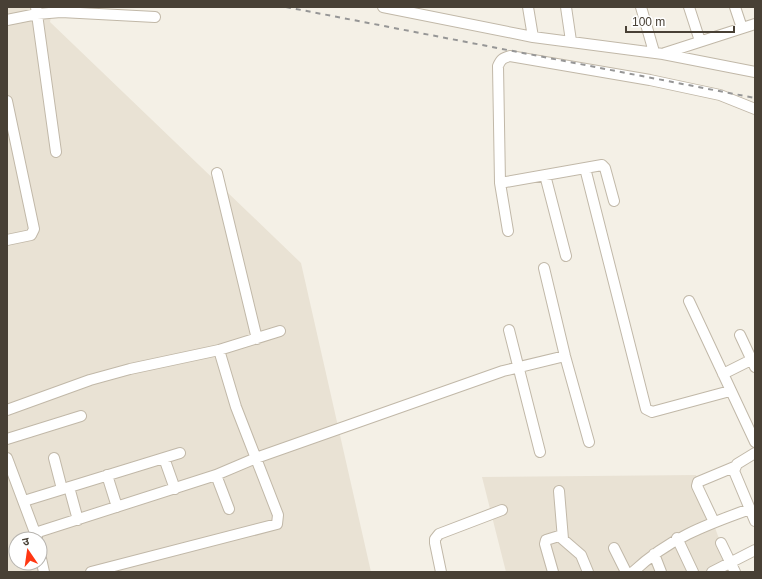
<svg xmlns="http://www.w3.org/2000/svg" width="762" height="579" viewBox="0 0 762 579" font-family="Helvetica,'Noto Sans Devanagari',sans-serif">
<style>
.residential{fill:#e9e2d4;fill-rule:evenodd}
.lines{fill:none;stroke-linecap:round;stroke-linejoin:round}
.minor-casing{stroke:#c1b8a8;stroke-width:12}
.minor{stroke:#fff;stroke-width:10}
.rail{stroke:#969696;stroke-width:2;stroke-dasharray:5 5;stroke-linecap:butt}
</style>
<rect width="100%" height="100%" fill="#f4f0e6"/>
<path class="residential" d="M7 7H53L50 22 301 263 371 572H7ZM16 539H40V563H16Z
M696 475 731 572H506L482 477Z"/>
<g class="lines">
<g class="minor-casing">
<path id="minor" d="M36 7 56 152
M383 7 533 37 663 54 755 72
M528 7 533 37
M566 7 571 41
M641 7 654 52
M689 7 700 41
M735 7 742 28
M7 20 37 14 61 12 155 17
M665 53 755 24
M7 101 34 229 31 235 7 240
M585 168 646 409 652 412 730 391
M217 173 257 339
M545 175 566 256
M500 183 602 165 605 168 614 201
M508 231 500 183 498 66C501 59 503 58 510 56L650 80 720 95 755 109
M544 268 565 356 589 442
M689 301 755 442
M509 330 540 452
M740 335 755 367
M723 374 755 358
M7 410 90 380 130 369 219 350 280 331
M7 439 81 416
M755 453 737 464 734 471 755 521
M7 458 37 538
M54 458 62 489
M164 458 175 489
M107 475 117 507
M216 475 229 509
M69 487 78 520
M559 491 563 539
M24 501 180 453
M714 522 697 486 698 482 734 467
M35 533 216 475 256 458 503 371 565 356
M677 538 693 572
M721 543 735 572
M614 548 626 572
M40 554 44 572
M654 554 661 572
M91 572 277 524 278 515 236 407 219 350
M441 572 435 543V539L439 534 502 510
M553 572 545 544 546 540 559 536 581 555 588 572
M633 572C668 539 705 525 750 509
M712 572 755 550"/>
</g>
<use href="#minor" class="minor"/>
<path class="rail" d="M286 7 755 98"/>
</g>
<rect width="762" height="579" fill="none" stroke="#484035" stroke-width="16"/>
<g transform="translate(28 551) rotate(347)"><circle r="19" fill="#ffffff" stroke="#b6b3ae"/>
<path d="M0-3L7 15L0 10L-7 15Z" fill="#ff3713"/>
<text y="-6" font-size="11" font-weight="bold" text-anchor="middle" fill="#484035">उ</text>
</g>
<path d="M626 26v6h108v-6" fill="none" stroke="#484035" stroke-width="2"/>
<text x="632" y="26" font-size="12" fill="#484035" stroke="#ffffff" stroke-width="3" paint-order="stroke">100 m</text>
</svg>
